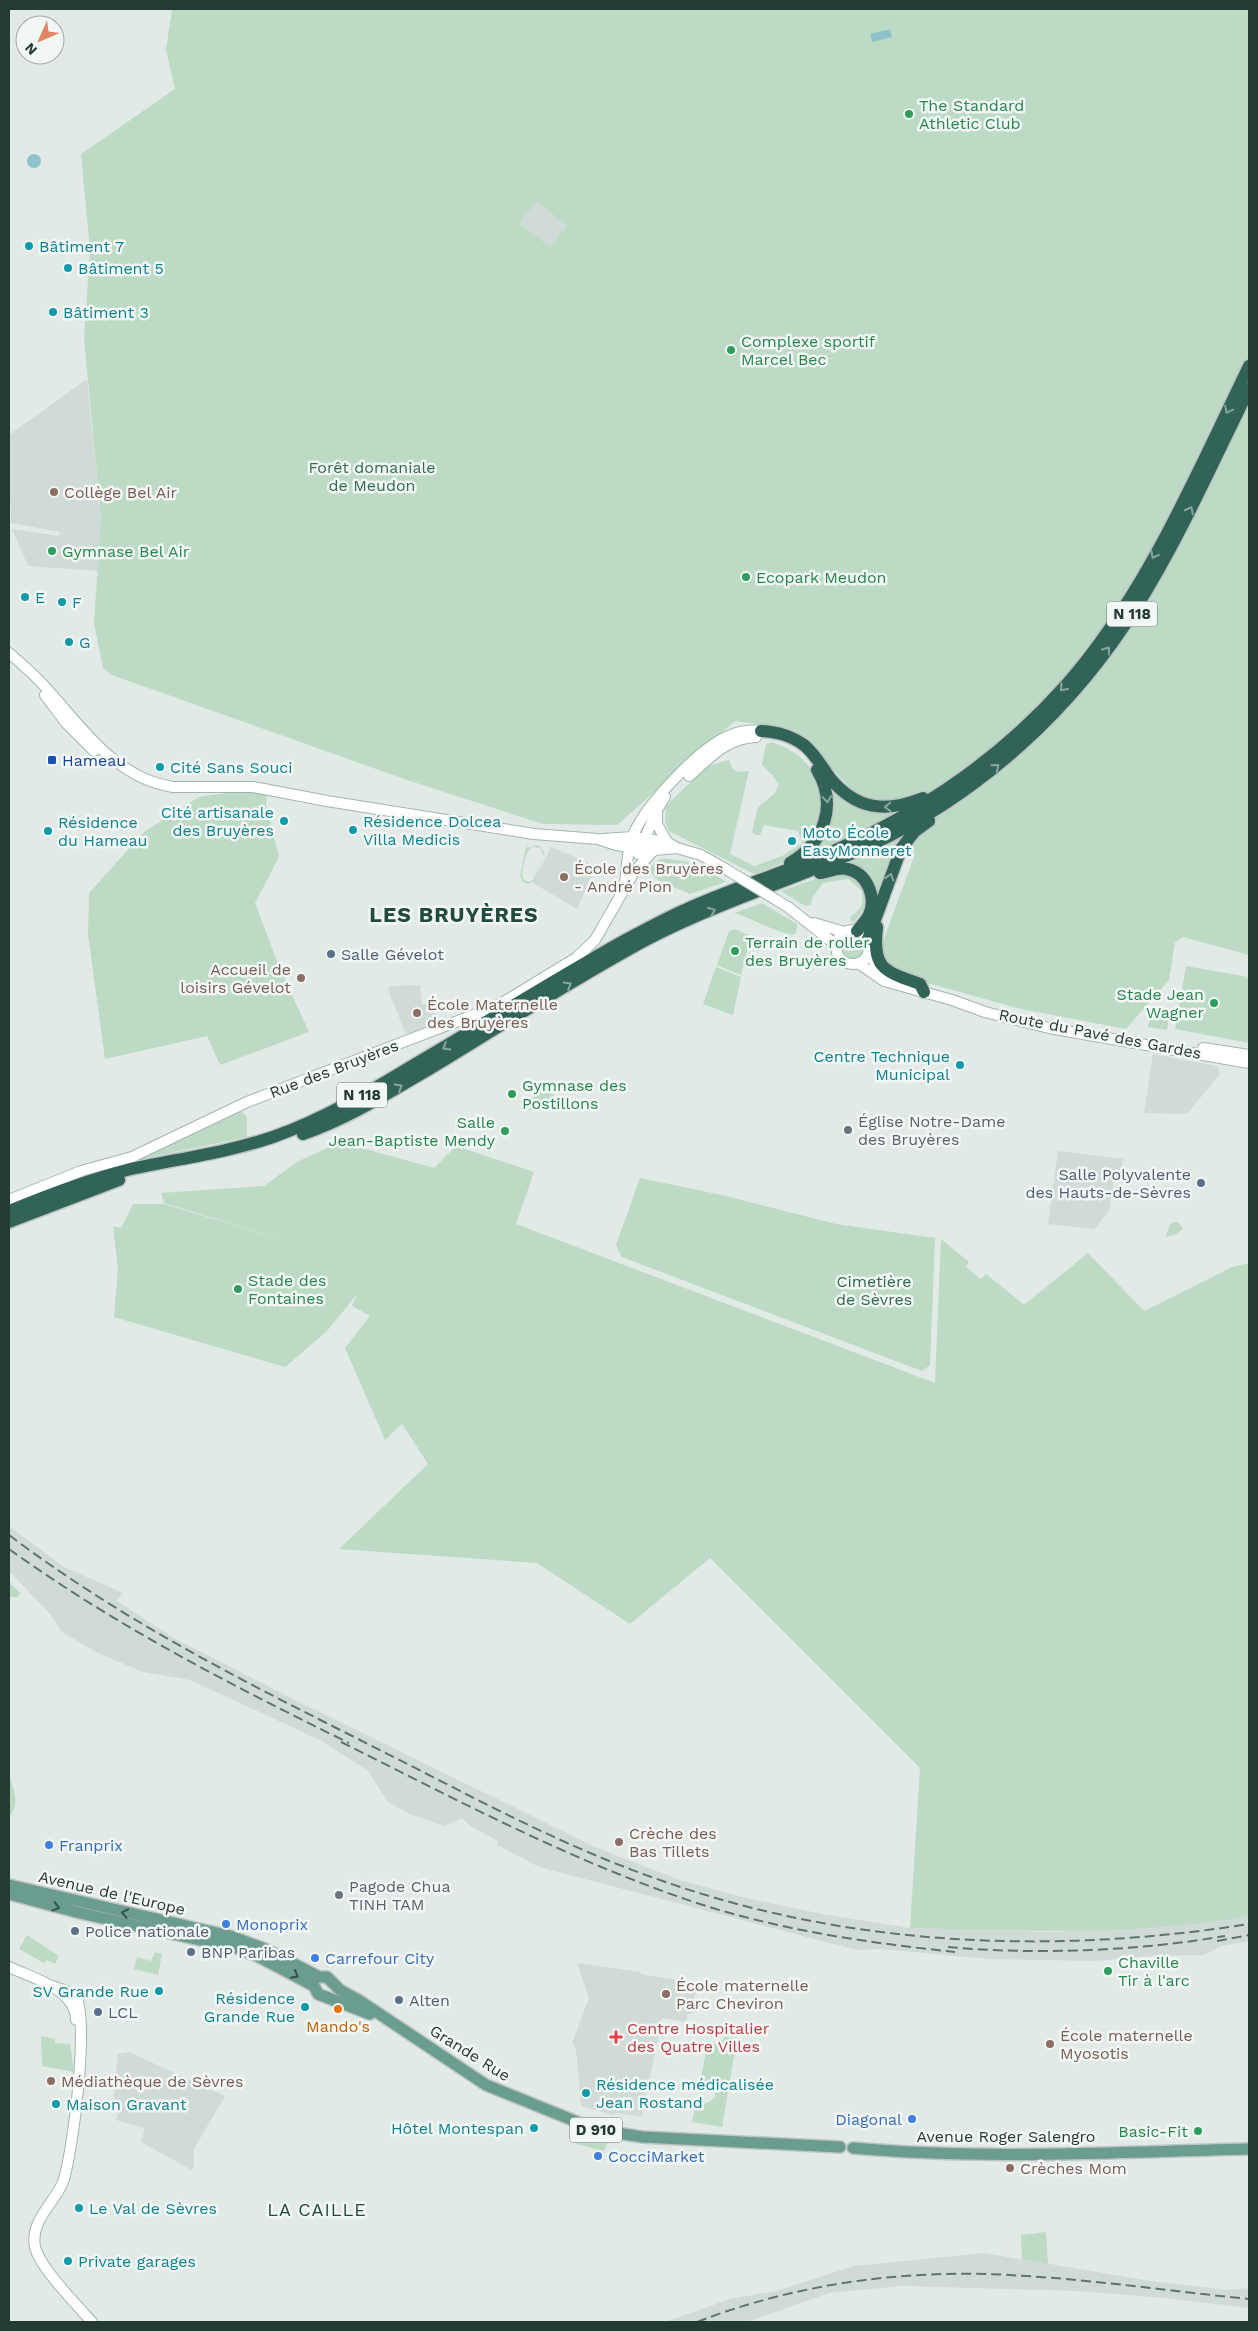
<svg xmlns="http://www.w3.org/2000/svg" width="1258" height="2331" viewBox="0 0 1258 2331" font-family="'Work Sans',sans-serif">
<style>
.built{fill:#d0dad6}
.green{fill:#bcdac4;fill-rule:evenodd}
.water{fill:#8fc1ca}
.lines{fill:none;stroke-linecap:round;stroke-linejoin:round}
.secondary-casing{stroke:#a2b5ae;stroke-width:12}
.primary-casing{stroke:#bdc4c2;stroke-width:14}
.highway-casing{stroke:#bdc4c2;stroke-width:15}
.secondary{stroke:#fff;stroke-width:10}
.primary{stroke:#6a9c8f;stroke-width:11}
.highway{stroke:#326359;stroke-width:12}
.rail{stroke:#5e756f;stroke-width:2;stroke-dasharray:10 5;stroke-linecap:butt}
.secondary-bridge-casing{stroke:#a2b5ae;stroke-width:12;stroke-linecap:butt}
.secondary-bridge{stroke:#fff;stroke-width:10}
.oneway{stroke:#88a69f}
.oneway2{stroke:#36524b}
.leisure-dot{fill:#2e9e5b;stroke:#f2f7f5;stroke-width:2}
.culture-dot{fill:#0f9aa8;stroke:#f2f7f5;stroke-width:2}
.education-dot{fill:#8d6e63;stroke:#f2f7f5;stroke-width:2}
.transit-dot{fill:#1a4fb4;stroke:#f2f7f5;stroke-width:2}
.service-dot{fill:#5c6f8a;stroke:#f2f7f5;stroke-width:2}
.worship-dot{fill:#6b7280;stroke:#f2f7f5;stroke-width:2}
.shop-dot{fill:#3f7fe0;stroke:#f2f7f5;stroke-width:2}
.food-dot{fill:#e8710a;stroke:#f2f7f5;stroke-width:2}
.health-dot{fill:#e0444e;stroke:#f2f7f5;stroke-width:2}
.labels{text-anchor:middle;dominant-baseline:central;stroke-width:5;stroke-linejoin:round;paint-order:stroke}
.shield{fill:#f2f7f5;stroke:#62736e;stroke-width:1}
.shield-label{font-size:15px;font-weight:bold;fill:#243a34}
.leisure-label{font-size:16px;fill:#27864d;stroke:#f2f7f5;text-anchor:start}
.culture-label{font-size:16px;fill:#0d838f;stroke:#f2f7f5;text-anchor:start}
.park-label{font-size:16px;fill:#326c49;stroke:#f2f7f5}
.education-label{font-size:16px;fill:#785e54;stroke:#f2f7f5;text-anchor:start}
.transit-label{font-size:16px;fill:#164399;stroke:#f2f7f5;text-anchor:start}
.service-label{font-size:16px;fill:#4e5e75;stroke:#f2f7f5;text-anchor:start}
.street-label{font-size:16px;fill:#243a34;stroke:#f2f7f5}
.worship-label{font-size:16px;fill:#5b616d;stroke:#f2f7f5;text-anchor:start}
.shop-label{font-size:16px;fill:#366cbe;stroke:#f2f7f5;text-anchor:start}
.food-label{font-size:16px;fill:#c56008;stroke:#f2f7f5}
.health-label{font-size:16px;fill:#be3a42;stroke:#f2f7f5;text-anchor:start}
.neighbourhood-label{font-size:18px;letter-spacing:1px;fill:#214a40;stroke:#f2f7f5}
.district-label{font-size:21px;font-weight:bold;letter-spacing:1px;fill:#214a40;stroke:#f2f7f5}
</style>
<rect width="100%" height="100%" fill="#e2eae7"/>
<path class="built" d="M537 201 567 226 550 247 519 223Z
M87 379 101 518 98 571 28 566 12 529 59 536 60 532 11 523 9 435Z
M551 847 596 866 577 909 533 883Z
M420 985 422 1004 434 1003 438 1022 406 1034 388 990 390 986Z
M1153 1054 1217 1066 1220 1074 1187 1114 1144 1113Z
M1058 1151 1123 1159 1120 1175H1115L1109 1211 1094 1229 1048 1224Z
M9 1526 64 1567 123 1593 117 1601 174 1638 293 1699 595 1847 680 1880 746 1898 822 1914 910 1928 1057 1932 1171 1925 1249 1916V1941L1222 1946 1204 1955 1154 1956 1094 1961 987 1959 882 1949 857 1950 539 1867 497 1845 498 1841 470 1826 462 1818 444 1826 410 1814 388 1802 368 1771 322 1741 190 1680 143 1672 98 1653 62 1632 51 1615 9 1571Z
M577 1963 640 1972V1974L689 1982 688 1985 696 1988 694 2000 702 2002 700 2010 687 2015 686 2022 662 2018 642 2117 617 2113 613 2115 581 2106 576 2050 572 2043 589 1998Z
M129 2052 225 2096 194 2149V2167L192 2170 141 2142 145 2128 116 2120 118 2113 114 2111V2098L118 2054Z
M984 2253 1151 2281 1228 2290 1249 2288V2308L1165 2298 1077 2291 901 2286 829 2293 747 2322H665L730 2299 776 2291 854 2266Z"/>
<path class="green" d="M172 9H1249V955L1183 937 1175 942 1169 980 1126 1029 1021 1009 899 975 880 950 915 854 902 841 875 909 873 885 804 859 815 849 825 777 871 809 795 730 735 721 617 825 543 824 407 780 112 675 103 668 94 623 101 518 84 338 90 251 81 154 175 89 166 50ZM537 201 567 226 550 247 519 223Z
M772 742C785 747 798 753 807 764 833 792 821 836 792 857 781 865 766 869 754 874L669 831 665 821 666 806 707 766 729 760 732 768 738 772 749 771 730 854 754 866 782 856 802 843 798 831 764 825 760 835H755L752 832 758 807 774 794 779 785 773 776 762 765 766 744Z
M241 791 267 794 266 805 279 857 255 903 280 969 309 1032 220 1065 207 1036 105 1059 88 934 89 893 144 832 199 797Z
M527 842V848L538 845 545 853 534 881 528 884 523 882 520 876ZM532 847 540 848 544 856 533 880 528 882 523 879C521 871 525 852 532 847Z
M660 859C688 859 703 866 726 882L690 894 658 880 647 869Z
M836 872C842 874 851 874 856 878 873 891 866 911 852 923L850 917C861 909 864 905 862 891L848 879 823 883 812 898 811 905 805 906 781 891Z
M762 903 797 924 796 933 792 935C773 931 753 919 734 913Z
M735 929 751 936 741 975 717 965 729 931Z
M840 947a13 13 0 1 1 26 0a13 13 0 1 1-26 0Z
M1186 966 1249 977V1043L1175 1029Z
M716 967 741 977 733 1015 703 1004Z
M1152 1006 1171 1009 1167 1030 1148 1027Z
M536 1091 554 1094 552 1102 529 1111Z
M242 1112 247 1117V1137L141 1159 235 1113Z
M340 1142 434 1168 456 1146 534 1172 516 1224 935 1383 941 1239 969 1262 966 1267 981 1279 986 1274 1024 1305 1088 1253 1144 1311 1232 1267 1249 1263V1916C1138 1936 1023 1931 910 1928L920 1768 710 1558 630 1624 537 1563 339 1549 428 1464 402 1424 385 1440 345 1348 370 1316 352 1306 358 1293 327 1331 285 1367 114 1317 118 1270 113 1226 121 1228 133 1204H164L311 1248 164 1203 161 1193 264 1186 297 1162Z
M640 1178 722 1195 836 1224 935 1238 930 1365 922 1371 622 1257 616 1245Z
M1175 1222H1178L1183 1229 1174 1235 1166 1237 1170 1224Z
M9 1582 20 1593 18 1597H9Z
M9 1774C13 1789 21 1804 9 1817Z
M67 1879 84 1884 81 1898 75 1895Z
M27 1935 59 1956 55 1964 47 1960 44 1963 19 1949Z
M155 1952 162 1954 158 1975 134 1969 137 1957 151 1961Z
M41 2036 55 2039V2043L70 2044 74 2072 42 2066Z
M725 2037 737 2039 722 2127 692 2122 695 2108 711 2101 716 2096 712 2089 700 2081 706 2053 704 2047 721 2042Z
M574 2128 609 2138 606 2148 603 2151 577 2144 574 2142Z
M1046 2232 1048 2264 1022 2259 1021 2235Z"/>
<path class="water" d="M890 29 892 37 872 42 870 34Z
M27 161a7 7 0 1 1 14 0a7 7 0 1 1-14 0Z"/>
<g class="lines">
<g class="secondary-casing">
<path id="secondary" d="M9 653C23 665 36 676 48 690 83 729 117 779 173 787H253L327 801 534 834 598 839 616 845 654 850 677 848
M45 695 66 723 94 751
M689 776C710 758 726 738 756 737
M657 813V824L667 842
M602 839 633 837 667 842 677 848 701 855 724 868
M638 854 657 810 665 797
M625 884C627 866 627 848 635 831 648 803 701 746 731 735 740 731 751 730 761 731
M788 907 836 945
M814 923 844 932
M836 947a17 17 0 1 1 34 0a17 17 0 1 1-34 0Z
M868 953 884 976
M858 963 884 981 952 1000 985 1012 1049 1028 1249 1063
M1203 1048 1249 1055
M9 1200 81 1171 132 1157 247 1102 497 1006 576 958 595 940 634 872 654 850
M9 1967C32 1978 76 1989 76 2020
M49 1985 75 1994C90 2019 73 2152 63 2182 54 2204 30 2220 35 2247 40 2268 77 2305 92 2322"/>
</g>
<g class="primary-casing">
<path id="primary" d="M9 1885 230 1936 265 1949 319 1977H327L340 1990 360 2001 486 2085 597 2130 643 2137 840 2147
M9 1894 80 1913 240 1949 259 1957 314 1986
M314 1986 318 1994 370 2014
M853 2148C985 2160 1117 2152 1249 2149"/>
</g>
<g class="highway-casing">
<path id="highway" d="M761 731C777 732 790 735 804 745 815 754 822 767 830 778 856 810 886 813 923 798
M790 863C824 843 838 805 817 770
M820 873C829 872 837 867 847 869 867 873 877 897 869 915 866 921 861 926 857 931
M877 927C872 969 884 971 920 984L924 992
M868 939 901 849 914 832 929 821
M303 1134C350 1118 393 1090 436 1065 498 1027 560 988 624 952 701 907 790 882 871 845 981 793 1073 709 1137 606 1180 537 1213 462 1249 389
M9 1211C48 1195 87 1180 127 1170 176 1159 226 1153 273 1137 324 1119 373 1090 419 1062 487 1022 554 980 622 942 643 931 664 919 685 910 735 887 788 872 838 849 925 810 1003 756 1066 685 1147 593 1196 475 1249 366
M9 1222 119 1180"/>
</g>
<use href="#secondary" class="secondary"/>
<use href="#primary" class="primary"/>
<use href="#highway" class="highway"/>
<path class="rail" d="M9 1535C123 1621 241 1680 368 1744 464 1792 558 1845 660 1880 848 1947 1053 1955 1249 1924
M9 1549C116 1626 231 1685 349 1743
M341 1742C459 1801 577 1864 703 1905 785 1931 870 1943 955 1952
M1217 1941 1249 1935
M948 1947C1035 1955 1139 1951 1225 1936
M697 2322C795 2284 904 2269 1009 2275 1089 2279 1169 2291 1249 2299"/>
<g class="secondary-bridge-casing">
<path id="secondary-bridge" d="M724 868 788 907"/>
</g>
<use href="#secondary-bridge" class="secondary-bridge"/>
</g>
<defs><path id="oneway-chevron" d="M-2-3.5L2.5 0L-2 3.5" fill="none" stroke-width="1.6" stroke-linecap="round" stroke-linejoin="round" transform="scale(1.25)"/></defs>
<g class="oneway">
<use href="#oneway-chevron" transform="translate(1228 410) rotate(116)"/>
<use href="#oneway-chevron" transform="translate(1190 510) rotate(-63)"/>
<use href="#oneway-chevron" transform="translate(1154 555) rotate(119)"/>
<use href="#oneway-chevron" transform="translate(1107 650) rotate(-54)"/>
<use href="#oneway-chevron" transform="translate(1063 688) rotate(132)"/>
<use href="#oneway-chevron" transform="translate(996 767) rotate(-39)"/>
<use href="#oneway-chevron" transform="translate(827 799) rotate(85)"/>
<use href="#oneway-chevron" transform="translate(888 807) rotate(178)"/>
<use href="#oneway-chevron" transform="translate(890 877) rotate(-73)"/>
<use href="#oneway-chevron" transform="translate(712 911) rotate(-21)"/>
<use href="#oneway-chevron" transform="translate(568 985) rotate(-31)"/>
<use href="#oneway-chevron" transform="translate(446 1047) rotate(149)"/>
<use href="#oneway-chevron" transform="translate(399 1087) rotate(-31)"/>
</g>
<g class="oneway2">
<use href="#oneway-chevron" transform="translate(56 1907) rotate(15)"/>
<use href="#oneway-chevron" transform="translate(125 1913) rotate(-168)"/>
<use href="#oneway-chevron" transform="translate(295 1975) rotate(28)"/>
</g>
<g class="leisure-dot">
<circle cx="909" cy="114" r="5"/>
<circle cx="731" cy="350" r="5"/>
<circle cx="52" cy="551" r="5"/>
<circle cx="746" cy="577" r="5"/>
<circle cx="735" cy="951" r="5"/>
<circle cx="1214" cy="1003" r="5"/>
<circle cx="512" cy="1094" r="5"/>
<circle cx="505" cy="1131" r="5"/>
<circle cx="238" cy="1289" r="5"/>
<circle cx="1108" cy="1971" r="5"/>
<circle cx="1198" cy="2131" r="5"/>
</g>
<g class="culture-dot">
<circle cx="29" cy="246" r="5"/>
<circle cx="68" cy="268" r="5"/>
<circle cx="53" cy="312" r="5"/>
<circle cx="25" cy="597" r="5"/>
<circle cx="62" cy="602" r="5"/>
<circle cx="69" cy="642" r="5"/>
<circle cx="160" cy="767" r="5"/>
<circle cx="284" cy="821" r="5"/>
<circle cx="353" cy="830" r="5"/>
<circle cx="48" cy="831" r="5"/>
<circle cx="792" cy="841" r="5"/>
<circle cx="960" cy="1065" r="5"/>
<circle cx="159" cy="1991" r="5"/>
<circle cx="305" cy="2007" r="5"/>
<circle cx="586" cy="2093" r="5"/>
<circle cx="56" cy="2104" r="5"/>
<circle cx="534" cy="2128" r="5"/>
<circle cx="79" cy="2208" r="5"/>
<circle cx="68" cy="2261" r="5"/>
</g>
<g class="education-dot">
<circle cx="54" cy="492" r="5"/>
<circle cx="564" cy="877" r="5"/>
<circle cx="301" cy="978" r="5"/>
<circle cx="417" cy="1013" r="5"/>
<circle cx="619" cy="1842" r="5"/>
<circle cx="666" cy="1994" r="5"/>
<circle cx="1050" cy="2044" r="5"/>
<circle cx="51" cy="2081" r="5"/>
<circle cx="1010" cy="2168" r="5"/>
</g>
<rect class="transit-dot" x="47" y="755" width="10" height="10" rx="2.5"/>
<g class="service-dot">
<circle cx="331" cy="954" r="5"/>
<circle cx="1201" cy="1183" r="5"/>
<circle cx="75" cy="1931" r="5"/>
<circle cx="191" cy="1952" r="5"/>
<circle cx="399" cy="2000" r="5"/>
<circle cx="98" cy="2012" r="5"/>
</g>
<g class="worship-dot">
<circle cx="848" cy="1130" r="5"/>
<circle cx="339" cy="1895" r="5"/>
</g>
<g class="shop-dot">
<circle cx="49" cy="1845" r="5"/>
<circle cx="226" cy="1924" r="5"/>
<circle cx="315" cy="1958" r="5"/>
<circle cx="912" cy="2119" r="5"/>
<circle cx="598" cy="2156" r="5"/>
</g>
<circle class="food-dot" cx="338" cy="2009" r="5"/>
<path class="health-dot" d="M613.5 2029.5h5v5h5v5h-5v5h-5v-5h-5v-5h5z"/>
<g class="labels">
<g class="shield">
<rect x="1107" y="601.5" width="50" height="25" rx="4"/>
<rect x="337" y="1082.5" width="50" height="25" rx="4"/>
<rect x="570" y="2117.5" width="52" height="25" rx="4"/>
</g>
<g class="shield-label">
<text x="1132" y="614">N 118</text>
<text x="362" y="1095">N 118</text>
<text x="596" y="2130">D 910</text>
</g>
<g class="leisure-label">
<text x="919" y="105">The Standard<tspan x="919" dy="18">Athletic Club</tspan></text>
<text x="741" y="341">Complexe sportif<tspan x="741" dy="18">Marcel Bec</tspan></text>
<text x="62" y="551">Gymnase Bel Air</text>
<text x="756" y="577">Ecopark Meudon</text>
<text x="745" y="942">Terrain de roller<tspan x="745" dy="18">des Bruyères</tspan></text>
<text x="1204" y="994" text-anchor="end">Stade Jean<tspan x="1204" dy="18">Wagner</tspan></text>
<text x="522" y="1085">Gymnase des<tspan x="522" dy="18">Postillons</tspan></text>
<text x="495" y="1122" text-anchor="end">Salle<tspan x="495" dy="18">Jean-Baptiste Mendy</tspan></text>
<text x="248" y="1280">Stade des<tspan x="248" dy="18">Fontaines</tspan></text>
<text x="1118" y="1962">Chaville<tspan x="1118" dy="18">Tir à l'arc</tspan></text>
<text x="1188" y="2131" text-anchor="end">Basic-Fit</text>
</g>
<g class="culture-label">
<text x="39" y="246">Bâtiment 7</text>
<text x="78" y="268">Bâtiment 5</text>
<text x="63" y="312">Bâtiment 3</text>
<text x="35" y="597">E</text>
<text x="72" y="602">F</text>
<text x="79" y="642">G</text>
<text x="170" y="767">Cité Sans Souci</text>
<text x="274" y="812" text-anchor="end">Cité artisanale<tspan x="274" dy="18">des Bruyères</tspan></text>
<text x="363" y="821">Résidence Dolcea<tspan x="363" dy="18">Villa Medicis</tspan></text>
<text x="58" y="822">Résidence<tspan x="58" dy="18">du Hameau</tspan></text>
<text x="802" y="832">Moto École<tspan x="802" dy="18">EasyMonneret</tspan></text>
<text x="950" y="1056" text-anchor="end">Centre Technique<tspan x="950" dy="18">Municipal</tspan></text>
<text x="149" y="1991" text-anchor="end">SV Grande Rue</text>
<text x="295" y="1998" text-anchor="end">Résidence<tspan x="295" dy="18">Grande Rue</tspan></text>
<text x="596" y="2084">Résidence médicalisée<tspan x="596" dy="18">Jean Rostand</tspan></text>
<text x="66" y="2104">Maison Gravant</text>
<text x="524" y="2128" text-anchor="end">Hôtel Montespan</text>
<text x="89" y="2208">Le Val de Sèvres</text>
<text x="78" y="2261">Private garages</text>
</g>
<g class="park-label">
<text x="372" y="467">Forêt domaniale<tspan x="372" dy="18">de Meudon</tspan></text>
<text x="874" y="1281">Cimetière<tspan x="874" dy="18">de Sèvres</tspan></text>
</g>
<g class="education-label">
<text x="64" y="492">Collège Bel Air</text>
<text x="574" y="868">École des Bruyères<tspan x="574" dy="18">- André Pion</tspan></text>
<text x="291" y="969" text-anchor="end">Accueil de<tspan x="291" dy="18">loisirs Gévelot</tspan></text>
<text x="427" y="1004">École Maternelle<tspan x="427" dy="18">des Bruyères</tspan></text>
<text x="629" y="1833">Crèche des<tspan x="629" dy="18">Bas Tillets</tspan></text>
<text x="676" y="1985">École maternelle<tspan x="676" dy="18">Parc Cheviron</tspan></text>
<text x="1060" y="2035">École maternelle<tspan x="1060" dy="18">Myosotis</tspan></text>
<text x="61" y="2081">Médiathèque de Sèvres</text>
<text x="1020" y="2168">Crèches Mom</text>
</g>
<g class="transit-label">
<text x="62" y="760">Hameau</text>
</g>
<g class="service-label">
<text x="341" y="954">Salle Gévelot</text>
<text x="1191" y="1174" text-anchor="end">Salle Polyvalente<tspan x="1191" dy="18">des Hauts-de-Sèvres</tspan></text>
<text x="85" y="1931">Police nationale</text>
<text x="201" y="1952">BNP Paribas</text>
<text x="409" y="2000">Alten</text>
<text x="108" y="2012">LCL</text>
</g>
<g class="street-label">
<text transform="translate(1100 1034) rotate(11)">Route du Pavé des Gardes</text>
<text transform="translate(334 1069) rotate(-21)">Rue des Bruyères</text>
<text transform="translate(112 1893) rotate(13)">Avenue de l'Europe</text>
<text transform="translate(470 2053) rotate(32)">Grande Rue</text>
<text x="1006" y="2136">Avenue Roger Salengro</text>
</g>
<g class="worship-label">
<text x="858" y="1121">Église Notre-Dame<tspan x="858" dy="18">des Bruyères</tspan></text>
<text x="349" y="1886">Pagode Chua<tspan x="349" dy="18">TINH TAM</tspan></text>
</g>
<g class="shop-label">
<text x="59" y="1845">Franprix</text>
<text x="236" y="1924">Monoprix</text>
<text x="325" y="1958">Carrefour City</text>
<text x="902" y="2119" text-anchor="end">Diagonal</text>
<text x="608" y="2156">CocciMarket</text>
</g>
<g class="food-label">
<text x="338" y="2026">Mando's</text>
</g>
<g class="health-label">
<text x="627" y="2028">Centre Hospitalier<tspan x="627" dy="18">des Quatre Villes</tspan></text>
</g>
<g class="neighbourhood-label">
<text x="317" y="2209">LA CAILLE</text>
</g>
<g class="district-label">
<text x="454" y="914">LES BRUYÈRES</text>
</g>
</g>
<rect width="1258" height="2331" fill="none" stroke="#243a34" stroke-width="20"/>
<g transform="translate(40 40) rotate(225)"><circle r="24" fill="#f2f7f5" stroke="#a0aba8"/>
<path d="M0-4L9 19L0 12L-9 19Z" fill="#e48566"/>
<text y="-8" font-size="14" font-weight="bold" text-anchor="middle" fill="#243a34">N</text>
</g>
</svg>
